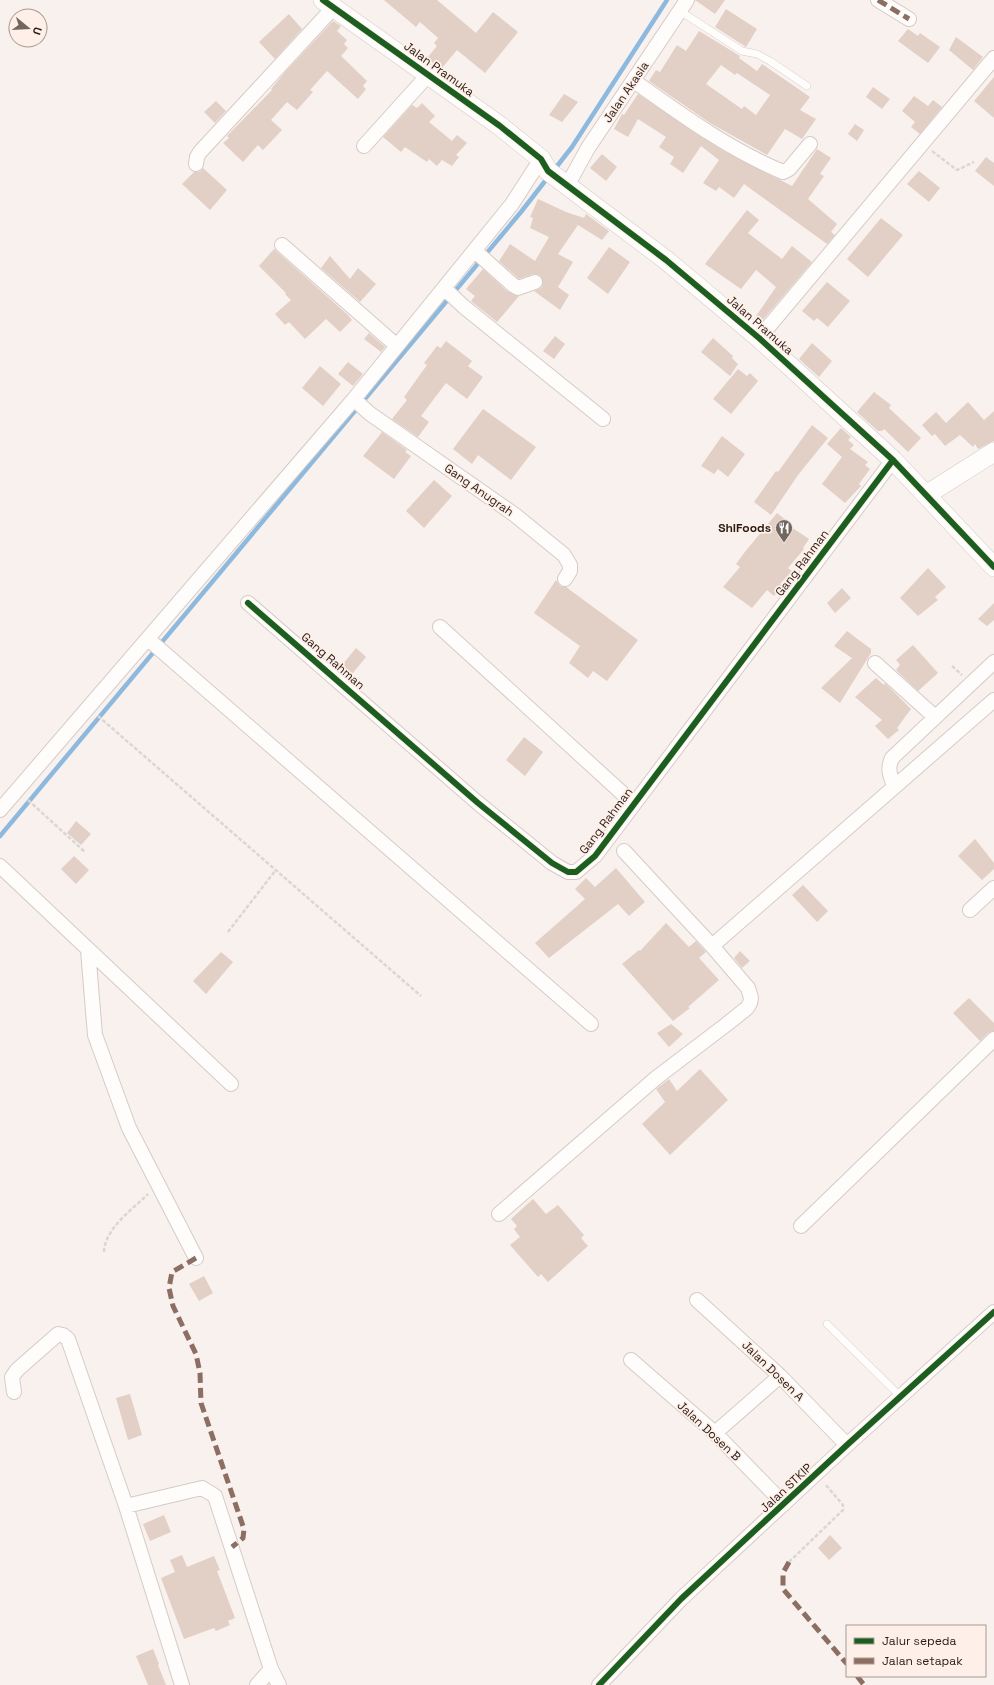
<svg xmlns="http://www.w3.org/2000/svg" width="994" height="1685" viewBox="0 0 994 1685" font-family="'Space Grotesk',sans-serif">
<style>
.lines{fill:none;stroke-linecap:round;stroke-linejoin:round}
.stream{stroke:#8eb9de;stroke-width:4.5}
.building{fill:#e2d0c6;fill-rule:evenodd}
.lane-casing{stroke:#d5cbc6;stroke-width:8}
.street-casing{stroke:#d5cbc6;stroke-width:16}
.secondary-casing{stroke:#d5cbc6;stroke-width:20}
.path{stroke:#d9d7d5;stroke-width:2.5;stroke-dasharray:4 2;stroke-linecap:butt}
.lane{stroke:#fefdfc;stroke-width:7}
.street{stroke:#fefdfc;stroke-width:14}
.secondary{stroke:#fefdfc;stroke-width:19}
.quiet{stroke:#8d6e63;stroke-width:5;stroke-dasharray:10 5;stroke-linecap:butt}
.cycleway-casing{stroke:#fef0e8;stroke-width:8}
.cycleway{stroke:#1b5e20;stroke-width:6}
.labels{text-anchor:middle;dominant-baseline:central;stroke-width:3.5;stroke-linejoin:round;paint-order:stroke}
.street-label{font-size:12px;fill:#281c14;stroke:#fef0e8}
.poi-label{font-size:12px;font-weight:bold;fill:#281c14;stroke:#fef0e8;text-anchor:end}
</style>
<rect width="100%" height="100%" fill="#f9f1ed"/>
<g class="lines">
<path class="stream" d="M554 170 572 147 667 0
M0 836 521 212 549 176"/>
</g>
<path class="building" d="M384 0H437L476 33 493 12 518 32 485 73 457 50 441 69 427 58 437 46 434 43 438 38 420 22 416 27Z
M695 0H725L715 14Z
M726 9 757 29 746 47 715 27Z
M289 14 302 29 275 59 259 42Z
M333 21 341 26 337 31 347 40 344 44 348 48 341 56 367 81 363 86 366 89 358 99 327 71 310 90 313 92 297 110 287 102 271 120 282 130 263 150 258 145 243 162 223 143 229 138 227 136 272 90 271 89 286 71Z
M908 29 918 36 920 33 940 47 928 63 898 41Z
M699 31 740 56 739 58 757 71 762 64 810 97 800 110 816 119 802 139 785 129 767 155 710 123 649 81 656 70 660 72 677 45 686 51ZM721 65 735 75 737 73 770 95 756 115 744 106 742 109 706 84Z
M956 37 983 57 973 70 949 50Z
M994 77V118L974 101Z
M873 87 890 99 882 109 866 97Z
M564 94 578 102 562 122 549 115Z
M638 94 720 149 792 186 817 149 831 158 820 174 824 176 808 199 837 224 831 232 835 235 827 244 744 184 734 198 719 187 716 191 703 183 719 160 701 146 683 173 670 164 674 157 659 147 666 137 638 119 628 137 614 129 622 114 624 115Z
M914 96 928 106 933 100 942 107 920 134 911 127 915 122 902 111Z
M216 101 226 111 215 123 204 112Z
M422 103 435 116 429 122 452 141 457 135 467 143 456 155 459 157 452 166 442 160 437 166 429 159 427 162 405 147 401 152 383 137 412 105 417 108Z
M855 124 864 130 857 141 848 134Z
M602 154 617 167 606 181 590 168Z
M986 157 994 163V186L975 171Z
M203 168 227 190 210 210 182 184 194 172H200Z
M919 171 940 188 929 202 907 184Z
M538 199 566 212 584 218 586 214 609 231 602 240 578 225 558 254 573 262 558 287 569 295 560 310 534 291 541 288 543 284 540 275 533 274 519 279 499 261 510 244 535 261 549 237 530 228 533 218 530 217Z
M747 210 759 220 748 233 782 259 792 246 812 262 762 321 756 316 776 287 756 270 741 289 705 264Z
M881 218 903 235 868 277 847 259Z
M609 247 630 262 608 294 587 278Z
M274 249 348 315 352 320 340 332 326 319 305 339 289 322 285 325 275 314 291 300 285 294 286 293 259 266Z
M330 256 350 279 358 268 376 284 360 302 321 268Z
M483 269 507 291 519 296 497 322 471 301 475 296 466 289Z
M827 282 850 301 828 327 817 318 814 321 802 311Z
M369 333 385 347 381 352 364 339Z
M555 336 565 344 554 359 543 351Z
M713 338 733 356 732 358 738 364 730 376 701 352Z
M446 341 472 361 468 366 483 377 467 399 446 383 421 416 429 422 418 437 392 419 407 400 404 397 427 365 424 363 437 346 441 348Z
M812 343 832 361 819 377 799 359Z
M348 362 363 374 353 386 338 374Z
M320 366 341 384 323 406 302 388Z
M738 369 747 376 750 373 758 381 731 414 713 399Z
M874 392 891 405 889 408 921 438 908 452 884 429 882 431H878L857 412Z
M968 402 984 420 994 411V441L978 449 975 444 973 447 960 435 945 446 935 434 932 436 922 425 936 412 946 423Z
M483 409 536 447 511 480 478 455 472 464 453 449Z
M812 425 828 438 798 475 771 515 754 502 776 471 778 472Z
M841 428 851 437 848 440 854 445 850 449 868 462 865 465 870 469 859 484 861 486 845 503 822 484 842 457 827 444Z
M382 432 407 450 405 452 411 456 394 479 363 456Z
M722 436 745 454 728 477 718 469 714 474 701 466Z
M434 480 452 496 424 528 406 511Z
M777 513 786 520 785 523 809 539 803 548 804 549 788 568 792 571 780 584 782 586 774 596 767 590 752 608 723 587 740 567 736 564 744 553Z
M928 568 946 587 935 597 938 600 918 616 900 598Z
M556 580 560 586 566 587 638 640 607 681 593 671 588 678 569 663 580 646 534 613Z
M842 588 851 598 835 613 827 603Z
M994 603V620L987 626 978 619Z
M847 631 871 649V653L840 703 821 688 852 658 834 646Z
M913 645 938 673 918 691 896 670 900 665 896 660Z
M356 648 366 657 348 679 338 670Z
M876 678 884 685 885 683 911 709 897 728 899 730 888 739 875 726 882 720 855 697Z
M524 737 543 752 525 776 506 760Z
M76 821 91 834 81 845 67 833Z
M975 839 994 863V869L982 880 958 856Z
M74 856 89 870 76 884 61 869Z
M616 868 645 902 629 916 618 904 549 958 535 943 585 899 575 889 586 878 595 887Z
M803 885 828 911 817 922 792 895Z
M666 923 689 947 696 941 706 952 699 958 719 980 688 1007 690 1008 673 1021 622 964 639 950 640 951Z
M740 951 750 961 742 968 734 958Z
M221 952 233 962 206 994 193 981Z
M969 998 994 1023V1031L988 1033 980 1041 953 1013Z
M671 1024 683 1034 669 1047 657 1033Z
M700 1069 728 1100 670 1155 642 1124 665 1102 656 1089 669 1079 677 1091Z
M533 1199 546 1214 558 1205 584 1235 581 1238 588 1246 548 1282 541 1274 538 1277 510 1245 520 1237 514 1229 517 1226 511 1219Z
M204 1276 213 1293 199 1301 189 1284Z
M130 1394 142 1435 128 1440 116 1398Z
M164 1515 171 1532 150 1541 143 1524Z
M830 1535 842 1548 829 1560 818 1548Z
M182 1555 187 1567 214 1556 220 1570 217 1571 235 1618 228 1621 230 1625 216 1631 214 1628 184 1639 161 1578 175 1572 170 1560Z
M153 1649 159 1664 158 1665 166 1685H148L136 1656Z"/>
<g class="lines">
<g class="lane-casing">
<path id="lane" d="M680 11 742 51 757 54 770 61 807 86
M827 1324 901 1397"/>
</g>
<g class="street-casing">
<path id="street" d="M878 0 909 19
M634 81C682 115 728 149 783 172L789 169 810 144
M364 146 428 75
M196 164 197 157 200 152 334 7
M567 186 588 148 687 0
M282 245 397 346
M475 251 513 285 518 288 535 282
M445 289 463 306 603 419
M759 338 994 58
M354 399 369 413 515 515 564 555 570 565V571L565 579
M248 603 478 803 552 863 568 872H576L595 856 893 460
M440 627 633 803
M148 639 591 1024
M875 663 935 717
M894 786C890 775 887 769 892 758L994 662
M0 810 354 399 512 204 541 159
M0 866 231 1084
M970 910 994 888
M712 946 994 700
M88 950 95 1035 129 1128 196 1258
M499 1214 656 1078 727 1024 747 1008 750 1003 751 998 748 988 712 946 624 851
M801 1226 994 1039
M697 1300 780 1376 847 1445
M631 1360 715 1433 784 1504
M14 1392 12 1377 17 1370 58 1334 63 1335 68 1339 126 1506 182 1685
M715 1433 780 1376
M126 1506 202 1488 215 1496 271 1669 279 1685
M257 1685 271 1669
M599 1685 681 1599 847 1445 994 1312"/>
</g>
<g class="secondary-casing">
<path id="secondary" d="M323 0 500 126 541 159 548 171 666 260 759 338 893 460 994 567
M926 495 994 452"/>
</g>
<path class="path" d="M932 151 957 170 974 162
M952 666 962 675
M98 716 421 996
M28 800 85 852
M228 932 275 871
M104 1252C105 1228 132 1210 148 1194
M789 1562 843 1510V1505L825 1484"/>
<use href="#lane" class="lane"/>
<use href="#street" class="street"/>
<use href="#secondary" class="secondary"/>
<path class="quiet" d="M878 0 909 19
M196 1258 172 1272 169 1288 173 1306 196 1354 200 1373 201 1403 244 1529 243 1538 232 1547
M789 1562 783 1573V1589L847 1664
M857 1676 864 1685"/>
<g class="cycleway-casing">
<path id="cycleway" d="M323 0 500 126 541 159 548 171 666 260 759 338 893 460 994 567
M248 603 478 803 552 863 568 872H576L595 856 893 460
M599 1685 681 1599 847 1445 994 1312"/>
</g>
<use href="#cycleway" class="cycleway"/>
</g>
<defs>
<g id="restaurant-pin" transform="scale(0.9)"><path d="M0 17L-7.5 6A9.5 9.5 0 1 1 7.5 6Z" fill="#716760" stroke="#fef0e8"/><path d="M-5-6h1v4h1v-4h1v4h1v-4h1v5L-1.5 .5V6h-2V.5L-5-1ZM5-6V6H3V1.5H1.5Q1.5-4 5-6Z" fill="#fff"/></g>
</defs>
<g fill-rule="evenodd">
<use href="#restaurant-pin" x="784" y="528"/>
</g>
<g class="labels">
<g class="street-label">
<text transform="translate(439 69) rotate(36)">Jalan Pramuka</text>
<text transform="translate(626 92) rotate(-56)">Jalan Akasia</text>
<text transform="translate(760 325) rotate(41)">Jalan Pramuka</text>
<text transform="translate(479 490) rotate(35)">Gang Anugrah</text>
<text transform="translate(802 563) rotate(-53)">Gang Rahman</text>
<text transform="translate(333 661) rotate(41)">Gang Rahman</text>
<text transform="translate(606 821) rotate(-53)">Gang Rahman</text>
<text transform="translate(773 1371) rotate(44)">Jalan Dosen A</text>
<text transform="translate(709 1431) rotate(43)">Jalan Dosen B</text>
<text transform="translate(786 1488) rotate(-43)">Jalan STKIP</text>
</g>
<g class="poi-label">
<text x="771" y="528">ShiFoods</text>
</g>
</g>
<rect x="846" y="1625" width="140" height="52" fill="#fef0e8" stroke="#a89b93"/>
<rect x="854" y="1638" width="20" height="6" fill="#1b5e20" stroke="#a89b93"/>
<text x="882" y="1645" font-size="12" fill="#281c14">Jalur sepeda</text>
<rect x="854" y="1658" width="20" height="6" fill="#8d6e63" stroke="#a89b93"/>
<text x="882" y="1665" font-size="12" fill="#281c14">Jalan setapak</text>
<g transform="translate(28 28) rotate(108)"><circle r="19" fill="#fef0e8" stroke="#a89b93"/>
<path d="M0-3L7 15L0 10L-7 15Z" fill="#716760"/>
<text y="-6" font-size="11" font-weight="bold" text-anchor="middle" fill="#281c14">U</text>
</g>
</svg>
